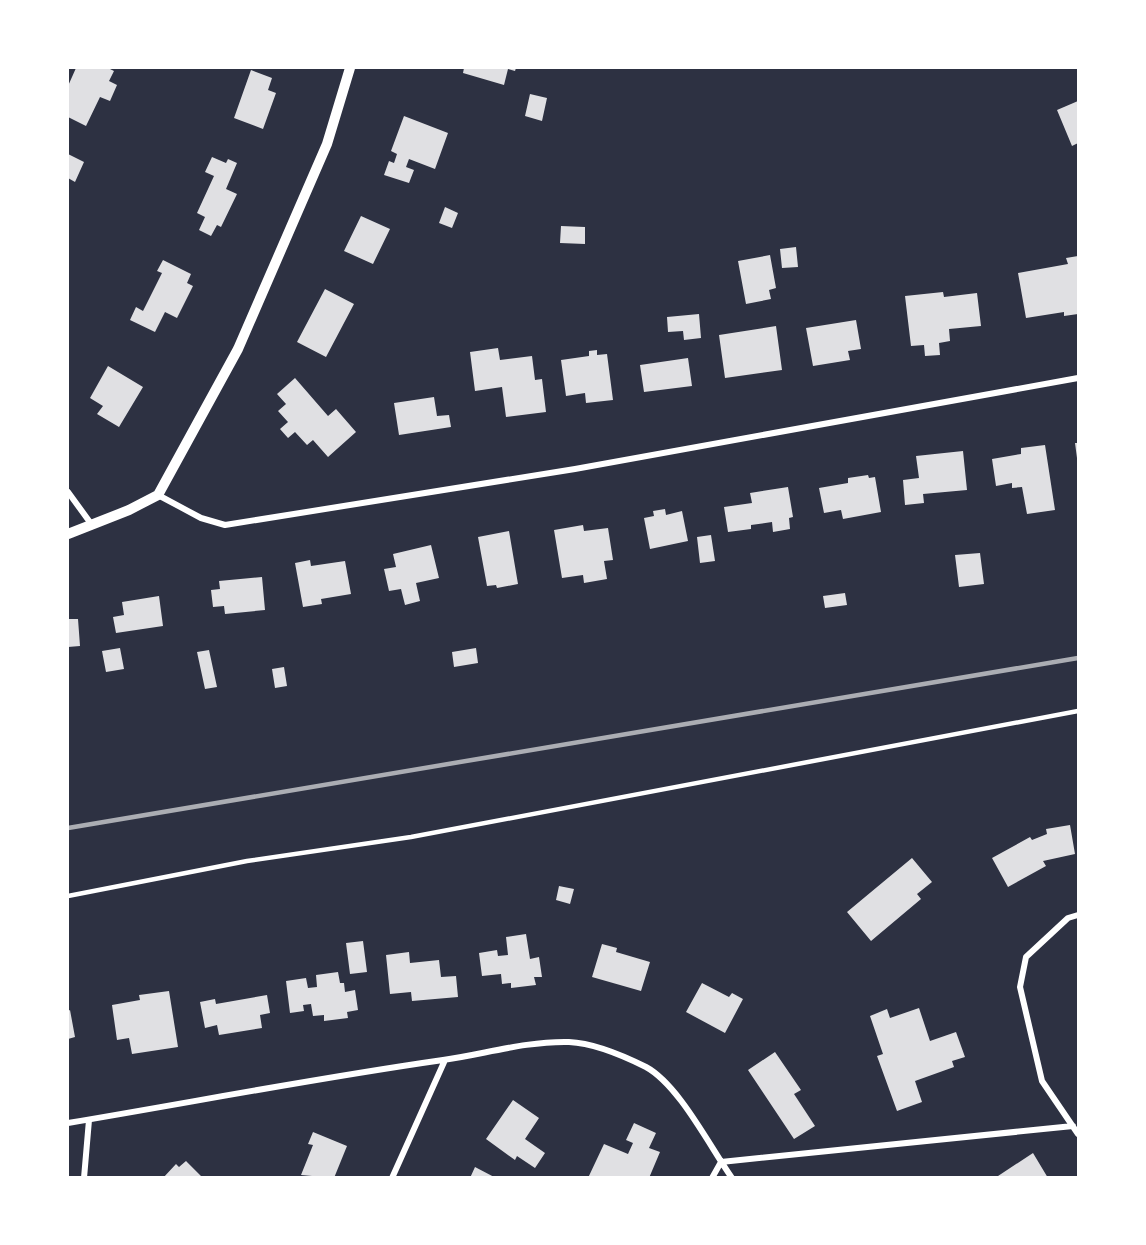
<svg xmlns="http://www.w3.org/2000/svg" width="1146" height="1245" viewBox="0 0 1146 1245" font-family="Mulish,sans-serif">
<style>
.building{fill:#e0e0e3}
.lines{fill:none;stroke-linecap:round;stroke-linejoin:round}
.service{stroke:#fff;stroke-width:4.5}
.minor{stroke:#fff;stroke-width:6}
.tertiary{stroke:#fff;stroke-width:10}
.rail{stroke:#abadb3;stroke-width:4.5}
</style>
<rect width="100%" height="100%" fill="#2d3142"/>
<path class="building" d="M76 68H108L114 71 109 81 117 85 110 101 100 97 86 126 68 117V86Z
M464 68H516L515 71 508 69 504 85 463 73Z
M251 70 272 78 268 90 276 93 263 129 234 118Z
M530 94 547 98 542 121 525 116Z
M1078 101V143L1072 146 1057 110Z
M404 116 448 133 435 169 409 159 406 167 414 170 409 183 384 175 389 161 394 163 397 154 391 151Z
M68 154 84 162 75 182 68 178Z
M212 157 226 163 228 159 237 163 226 189 237 194 221 227 217 225 211 236 199 230 205 217 197 213 214 176 205 172Z
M445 207 458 213 452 228 439 223Z
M361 216 390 229 373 264 344 251Z
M561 226 585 227V244L560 243Z
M796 247 798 267 782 268 780 249Z
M770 255 776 288 769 290 771 299 746 304 738 261Z
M1078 256V314L1064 316V312L1026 318 1018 273 1068 264 1066 258Z
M163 260 191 274 187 283 193 286 177 318 165 312 155 332 130 320 136 307 143 311 162 273 157 271Z
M325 289 354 304 326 357 297 342Z
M943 292 944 297 977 293 981 326 949 329 950 341 939 343 940 355 925 356 924 345 911 346 905 296Z
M699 314 701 338 684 340 683 331 668 332 667 317Z
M856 320 861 349 848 351 850 360 813 366 806 328Z
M776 326 782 370 725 378 719 335Z
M498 348 500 360 532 356 535 380 542 379 546 412 506 417 502 387 475 391 470 352Z
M597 350V355L607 354 613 400 586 403 585 393 566 396 561 360 589 356V351Z
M688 358 692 386 644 392 640 365Z
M108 366 143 387 119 427 97 414 103 406 90 398Z
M295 378 328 416 336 409 356 432 328 457 313 440 307 445 295 432 288 438 280 429 288 422 278 411 286 404 277 394Z
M434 397 437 416 449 415 451 427 399 435 394 403Z
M1075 443H1078V458H1077Z
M1045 445 1055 510 1027 514 1022 487 1012 488V483L996 486 992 459 1021 454V448Z
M963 451 967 490 923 494 924 503 905 505 903 480 919 478 916 456Z
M868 475 869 478 875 477 881 512 843 519 841 510 824 513 819 488 848 483V478Z
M788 487 793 517 789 518 790 529 773 532 772 522 751 525V529L728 532 724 507 752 503 750 493Z
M665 509 666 515 682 511 688 541 650 549 644 518 654 516 653 511Z
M583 525 584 531 608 528 613 560 604 561 607 579 584 583 583 575 562 578 554 530Z
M509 531 518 584 497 588 496 585 487 586 478 537Z
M711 535 715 561 700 563 697 537Z
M431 545 439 578 416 583 420 601 405 605 401 589 389 591 384 569 396 567 393 554Z
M980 553 984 584 959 587 955 555Z
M310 560 311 566 345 561 351 594 321 599 322 604 303 607 295 563Z
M262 577 265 610 225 614 224 606 213 607 211 590 220 589 219 581Z
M845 593 847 605 825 608 823 596Z
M159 596 163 626 116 633 113 617 124 615 122 602Z
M68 619H78L80 646 68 647Z
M120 648 124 669 106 672 102 651Z
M476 648 478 663 454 667 452 652Z
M209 650 217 687 205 689 197 652Z
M284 667 287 686 275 688 272 669Z
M1070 825 1075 854 1043 861 1046 866 1008 887 992 858 1030 837 1032 840 1047 834 1046 829Z
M912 858 932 882 917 894 921 899 871 941 847 912Z
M559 886 574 889 570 904 556 900Z
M526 934 530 959 539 957 542 977H534L536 985 511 988V983L502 984 501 974 482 976 479 953 497 950 498 956 508 955 506 937Z
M363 941 367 972 350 974 346 943Z
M602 944 617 948 616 952 650 962 641 991 592 977Z
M409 952 410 963 439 960 441 977 456 976 458 997 412 1001 411 992 390 994 386 955Z
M338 972 340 983H344L345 992 355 990 358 1010 347 1012 348 1018 324 1021V1015L313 1016 311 1004 303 1005 304 1011 290 1013 286 981 306 978 308 988 317 987 316 975Z
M702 983 729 997 732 993 743 999 725 1033 686 1012Z
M169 991 178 1047 132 1054 129 1038 117 1040 112 1005 140 1000 139 995Z
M267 995 270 1013 260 1015 262 1028 219 1035 217 1025 205 1028 200 1002 215 999 216 1004Z
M919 1008 930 1041 956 1032 965 1057 952 1061 954 1067 915 1081 922 1102 897 1111 877 1056 883 1054 870 1016 887 1009 890 1018Z
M70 1010 75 1037 68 1039V1011Z
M775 1052 801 1090 794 1094 815 1126 794 1139 748 1070Z
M513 1100 539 1118 525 1139 545 1153 535 1168 517 1156 515 1160 486 1139Z
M634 1123 656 1133 649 1148 660 1152 649 1178H588L604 1144 628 1154 633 1143 626 1140Z
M313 1132 347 1146 334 1178 301 1175 313 1145 308 1144Z
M1033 1153 1048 1178H995Z
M186 1161 201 1176 199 1178H163L176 1164 179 1167Z
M475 1167 496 1178H470Z"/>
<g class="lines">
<path class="service" d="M68 896 247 861 411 837 1078 711"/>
<path class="minor" d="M68 492 92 525
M158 495 201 518 225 525 575 469 1078 378
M1078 915 1068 918 1026 957 1020 987 1042 1081 1078 1134
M68 1123C193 1102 317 1078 443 1060 485 1054 526 1041 569 1042 593 1043 624 1056 646 1067 679 1085 710 1147 732 1178
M84 1178 89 1120
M392 1178 445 1060
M712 1178 721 1162 1073 1126"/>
<path class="tertiary" d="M68 534 129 510 158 495 238 349 327 144 350 68"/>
<path class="rail" d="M68 828 1078 658"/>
</g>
<rect width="1146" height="1245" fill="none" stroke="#ffffff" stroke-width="138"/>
</svg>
